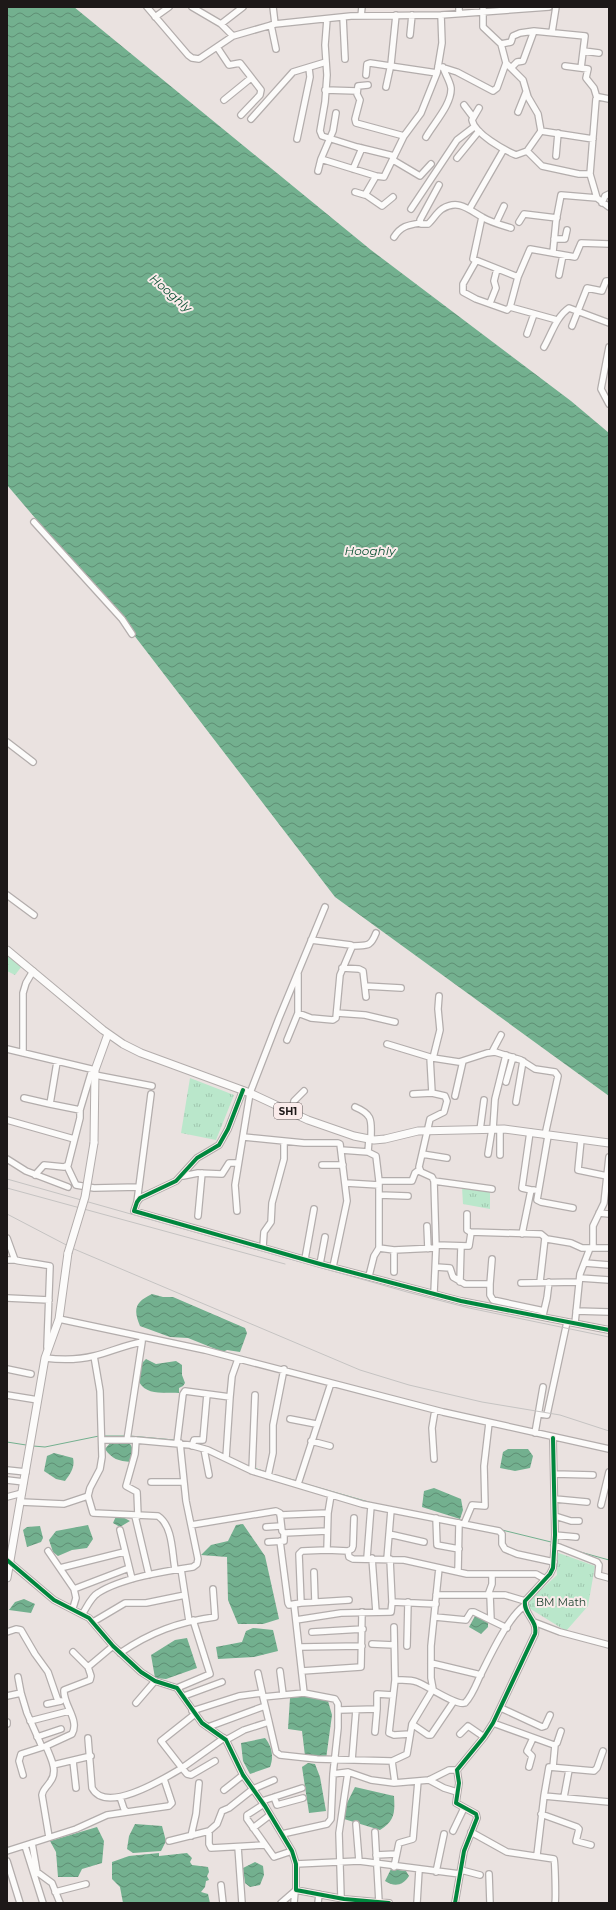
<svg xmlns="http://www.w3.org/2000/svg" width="616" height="1910" viewBox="0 0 616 1910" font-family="Montserrat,sans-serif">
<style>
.park{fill:url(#park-tufts)}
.water{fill:url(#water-waves)}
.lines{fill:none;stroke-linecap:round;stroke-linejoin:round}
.stream{stroke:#73b08f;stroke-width:1}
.minor-casing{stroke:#b3adac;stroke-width:8}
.major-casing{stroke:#b3adac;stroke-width:9}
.minor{stroke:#fcfbfa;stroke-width:5.5}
.major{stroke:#fcfbfa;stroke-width:7}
.rail{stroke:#c5c3c2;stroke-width:1}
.major-bridge-casing{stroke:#b3adac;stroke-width:9;stroke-linecap:butt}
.major-bridge{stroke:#fcfbfa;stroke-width:7}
.cycleway-casing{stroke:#faebea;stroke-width:6}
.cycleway{stroke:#00873e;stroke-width:4}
.labels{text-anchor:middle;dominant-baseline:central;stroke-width:4;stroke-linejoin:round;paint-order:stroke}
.shield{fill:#faebea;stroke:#5f5757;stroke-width:1}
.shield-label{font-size:10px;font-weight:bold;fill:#1d1818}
.park-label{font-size:11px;fill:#183e2b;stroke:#faebea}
.water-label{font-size:12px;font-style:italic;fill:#0a5133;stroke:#faebea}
</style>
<defs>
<pattern id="park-tufts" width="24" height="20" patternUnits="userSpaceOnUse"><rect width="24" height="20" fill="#bae7cb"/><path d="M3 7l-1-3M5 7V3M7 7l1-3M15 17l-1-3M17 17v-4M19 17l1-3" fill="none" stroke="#9fc5ae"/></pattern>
<pattern id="water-waves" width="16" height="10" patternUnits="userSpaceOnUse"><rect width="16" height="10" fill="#73b08f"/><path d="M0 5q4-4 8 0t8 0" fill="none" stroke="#5e8e74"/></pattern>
</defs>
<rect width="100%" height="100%" fill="#eae2e0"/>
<path class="park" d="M7 953 22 966 15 975 7 971Z
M190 1078 234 1095 216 1140 181 1133Z
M462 1187 490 1192V1209L463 1204Z
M556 1552 595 1566 588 1606 566 1631 529 1608 528 1602 557 1575Z"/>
<path class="water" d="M7 7H74L371 250 571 401 609 433V1096L335 897 127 626 7 485Z
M152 1294 163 1297H173L245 1328 247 1333 240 1352 227 1350 223 1352 188 1338 170 1337 140 1326C133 1309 135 1302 152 1294Z
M146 1359 156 1364 176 1361 182 1365V1375L185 1383 183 1386 179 1388V1393C164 1392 147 1396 139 1382L141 1364Z
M111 1442H129L134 1451 131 1462C118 1461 112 1459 105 1449Z
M508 1449H528L533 1456 530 1468 515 1471 500 1468 503 1452Z
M54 1453 73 1458C75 1467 71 1473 65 1481L56 1479 44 1471 47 1456Z
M434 1488 461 1499 463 1510 460 1519 422 1507 424 1491Z
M117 1514 130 1521 120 1527 113 1523Z
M243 1524 265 1556 279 1619 263 1624H238L228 1600 227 1557 201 1555 211 1545 228 1541 236 1525Z
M88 1525 93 1539 87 1548 72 1550 58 1556 53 1552 49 1540 56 1531Z
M40 1526 43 1538 41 1542 27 1547 23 1530 27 1527Z
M24 1599 35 1604 31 1613 9 1610 15 1602Z
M475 1616 488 1623V1627L481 1634 469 1627Z
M253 1628 273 1630 278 1651 254 1657 218 1659 216 1647 242 1642 246 1631Z
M187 1638 197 1668 166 1679 155 1678 151 1655 175 1640Z
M308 1696 328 1701 332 1715 326 1759 305 1756 302 1731 288 1729 290 1698Z
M265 1738C272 1746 274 1757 270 1767L250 1774 243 1761 241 1743Z
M308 1763 315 1764 320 1777 326 1811 309 1813 302 1767Z
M355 1787 394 1796C395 1812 395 1821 380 1830L344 1819 345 1807Z
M135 1824 162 1826 166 1841 161 1851 133 1853 127 1849 129 1836Z
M97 1827 104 1841 102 1863 82 1869 78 1877H58L56 1852 50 1841Z
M159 1853V1856L187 1853 192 1858 190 1862 192 1865 208 1867 209 1872 207 1876 209 1880 206 1881 205 1887 201 1892 208 1894 210 1903H123L120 1887 112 1879V1862L129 1856Z
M255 1862 263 1866 264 1875 260 1885 250 1887 245 1883 243 1868Z
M391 1869 406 1871 409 1876C403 1886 394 1887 385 1881Z"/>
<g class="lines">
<path class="stream" d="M104 1436H125
M130 1436 174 1440
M181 1441 188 1442
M7 1442 26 1445
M195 1443 211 1448
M33 1446 45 1447 99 1436
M254 1468 266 1472
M271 1474 297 1481
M302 1483 372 1503
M416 1512 432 1515
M502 1530 551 1542
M573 1550 609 1560"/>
<g class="minor-casing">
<path id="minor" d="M147 7 188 55 192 58 199 59 233 36 275 24 351 16 441 15 549 7
M192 7 221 24 233 36
M273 7 275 24
M459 7V13
M361 16 362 7
M155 17 169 7
M343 17 345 59
M327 19 325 45 327 75 325 102 320 131 322 136 357 147 394 156
M221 24 243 7
M271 25 276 49
M552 32 556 7
M410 35 412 15
M501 44 511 42 513 36 520 33 534 31 585 36 581 68
M217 47 229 65 240 63 261 90 260 95 241 115
M584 51 599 53
M438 66 457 72 493 91 497 88 506 63 501 44 483 27V7
M565 66 588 69 586 78 594 88 597 98
M512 67 517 62 523 61 534 31
M366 75 367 64 370 63 437 73
M368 85 358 86 357 94 360 100 355 119 356 123 404 136
M386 87 391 64 396 15
M325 90 357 91
M609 99 599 97 596 99 590 174 597 198 609 207
M224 100 251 78
M464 105 473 117
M479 108 472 120C475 134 504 150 516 155L527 151 541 131 538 114 528 97 523 80 506 63
M518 112 526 92
M336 113 333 131 321 159 376 176
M251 119 293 72 326 62
M541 131 593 139
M426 137C434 123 452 104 451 88 450 81 445 74 443 67
M297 139 310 77 309 68
M527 151 542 166 579 174H590
M556 156 558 133
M457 158 479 131
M393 160 420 176 431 164
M353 169 362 148
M318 171 321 159
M439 185 420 220 421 224H428C433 220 436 213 442 209 458 199 468 209 482 217 490 222 501 225 511 228
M355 192 365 195 376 176 384 177 404 136 421 113 437 73 442 43 441 15
M366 195 382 206 393 197
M602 203 605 196 609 194
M470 208 504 149
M411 209 457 140 474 127
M482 217 473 259 518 277
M519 222 524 214 557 218
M496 223 504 206
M394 237C401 226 408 225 420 223
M554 239H565L567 230
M553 252 556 221 561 195 597 198
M476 261 463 284V292L476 299 507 310 510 307
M559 275 563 255
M490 303 496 288 494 281 497 269
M557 320 510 307 518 277 530 249 575 257 581 243 609 244
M572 326 587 288 602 291 606 281H609
M527 334 534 314
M544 347C552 333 556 317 569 308L609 323
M609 347 601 389 609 404
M34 522 122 619 132 634
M7 742 33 762
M7 895 34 915
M352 946C367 945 370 948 376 933
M342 968 359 969 363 971 366 997
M365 986 401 988
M298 1013 311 1018 333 1020 336 1018 340 975 352 947 351 945 311 940
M337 1013 365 1015 395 1022
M287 1040 298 1013V974
M387 1044 433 1058 459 1062 487 1053 495 1052 521 1060 535 1069 555 1072 558 1076 545 1135
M7 1049 95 1070
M492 1052 501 1035
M23 1053V993L26 983 33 971
M430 1057 432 1093 445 1096 447 1101 444 1112 430 1119 419 1167 421 1172 432 1177 434 1181 436 1248 434 1293
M433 1058 440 1030 438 1009 439 996
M95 1075 152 1086
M506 1082 513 1057
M243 1090 228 1129 219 1145 197 1158 176 1181 140 1198 137 1202 134 1211 320 1264 461 1301 609 1330
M413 1094 432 1093
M455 1096 463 1061
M24 1098 50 1104 57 1062
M516 1102 523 1061
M355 1107C374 1115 371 1121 371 1139
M80 1110 92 1070
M292 1112 294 1101 304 1091
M7 1120 74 1139
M493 1129 495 1099 506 1055
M480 1130 484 1100
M530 1132 522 1188 531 1190
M548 1136 537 1200 541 1202 573 1208
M244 1137 304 1143H338L340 1144 347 1201 333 1267
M581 1140 578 1170 607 1176
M341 1150 368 1152 376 1156 379 1181V1248L394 1250 436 1248
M368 1152 369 1139
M422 1154 447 1158
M488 1154 492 1129
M500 1155V1129
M7 1159 26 1171 68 1187
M322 1165H343
M67 1166 76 1185 94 1188 139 1187
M35 1175 44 1165 64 1167 68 1165 80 1118V1110L50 1104
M183 1176 198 1173 222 1174 229 1163H238
M379 1181H412L415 1173 419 1170
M434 1181 492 1189
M346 1183 379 1185
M379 1195 408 1196
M137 1202 151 1094
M237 1211 235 1185 250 1093 279 1018 325 907
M599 1213 609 1214
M467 1214V1230L470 1232 541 1234 547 1239 571 1243 582 1248H609
M198 1216 202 1173
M427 1226 428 1249
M522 1234 531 1190H534
M7 1238 15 1260C22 1262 48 1265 50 1266L47 1347
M436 1245 469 1246 471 1233
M263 1247 264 1232 271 1222 272 1203 284 1159V1141
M593 1248V1226L604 1203 609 1157
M305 1259 314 1209
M7 1260H15
M585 1263 609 1265
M320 1264 325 1237
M436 1267 450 1268 453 1277 465 1284H490V1295L493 1300 544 1311
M394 1272V1250
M369 1276 374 1256 379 1248
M580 1278 609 1280
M460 1282 461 1246
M540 1282 545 1238
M521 1283 579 1282
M490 1284 492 1259
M7 1298 49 1300
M576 1311 609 1312
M543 1315 547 1298 549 1282
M59 1319 205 1350 443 1412 609 1449
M575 1323 580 1274 590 1248
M45 1358C62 1360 78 1360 94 1356 110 1352 125 1345 142 1342V1337
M7 1369 31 1374
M7 1395 38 1400
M230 1397 232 1376 238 1359
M540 1414 547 1415 548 1410 567 1322
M290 1419 316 1424
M535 1433 543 1387
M102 1440H135L190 1445 208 1450 252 1471 362 1504 499 1531 502 1534V1544L505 1549 517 1554 554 1562
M127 1440 142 1342
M136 1440 135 1454 126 1486 137 1492 138 1516
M311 1441 330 1446
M177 1443 183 1394 185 1391 230 1397 226 1458
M192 1446 194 1440H203L207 1394
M204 1449 209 1475
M434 1459 432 1428 435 1410
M7 1470 26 1472
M252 1471 255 1395
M554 1474 593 1475
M268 1476 273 1453V1425L284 1369
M7 1480 24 1482
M151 1482H184
M298 1484 331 1383
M88 1496 93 1513 158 1516C173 1526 172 1553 175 1569
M7 1497 22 1493
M555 1499 587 1502
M21 1502 64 1504 88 1496 90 1488 100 1469 102 1457 100 1391 94 1356
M601 1505 609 1472
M280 1515 328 1513
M135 1516 149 1575
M555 1516 571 1521H579
M436 1518 437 1545 459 1549
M464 1524 472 1505 485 1506 484 1466 489 1423
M191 1525 276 1511 280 1513 282 1531 284 1533 327 1531
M266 1527 281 1526
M120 1530 132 1579
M389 1534 424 1542
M555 1535 576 1537
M280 1541 288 1603 289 1605 294 1604
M268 1542 284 1541V1533
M554 1545 597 1562 599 1565 598 1575 609 1578
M327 1550 348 1551 349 1557 353 1559 404 1560 467 1574H536L545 1579
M48 1551 74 1589 76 1598 73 1608
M348 1551 352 1549 353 1546 354 1518
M367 1558 371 1506
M372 1558 376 1612
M387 1559 391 1510
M390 1559 392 1602
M8 1561 54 1600 89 1618 113 1646 141 1672 155 1681 177 1688 202 1723 226 1740 243 1775 265 1806 292 1851 296 1864V1890L344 1899 389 1903
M60 1568 124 1552
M181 1569 185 1595
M314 1572 315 1602
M458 1572 459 1523
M74 1589 129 1568
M436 1595H505L525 1601
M488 1595 492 1584V1574
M490 1595 491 1620
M301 1603 349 1600
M83 1613C87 1607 91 1597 98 1593 121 1578 166 1571 193 1567L197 1564 198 1559 186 1501 180 1443
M435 1617 466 1620 471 1612H474L507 1628
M296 1620 341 1613 391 1612 392 1602 436 1604
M93 1622 125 1603H146L185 1595 189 1621
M534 1622 560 1632 609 1645
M394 1627 395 1680 389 1733 394 1735 410 1734
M7 1632 16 1629 21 1630 35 1654 48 1672 58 1701
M312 1632 363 1629
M372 1644 394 1645
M407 1646 408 1602
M300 1647 362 1646
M73 1652 88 1667
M120 1653C151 1632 178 1622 215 1617L213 1589
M431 1663 481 1675
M280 1671 283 1694
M302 1671 361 1667 362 1612
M258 1673 263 1696
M395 1680C402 1680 410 1679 417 1682 428 1686 456 1706 465 1703 472 1696 476 1685 480 1676 490 1656 507 1619 524 1606
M177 1688 210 1674 193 1620
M21 1693 27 1713 42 1747
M7 1696 21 1693 18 1677
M184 1696 222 1682
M136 1703 155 1681
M47 1704 61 1701
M501 1708 542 1727 545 1726 550 1715
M339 1710 377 1709V1694L393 1695
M192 1711 239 1696 262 1693
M195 1714 161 1741 182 1768 224 1738
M30 1721 69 1711
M7 1722V1724
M269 1722 276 1752 280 1755 317 1759 392 1761 407 1754 412 1724 433 1689 431 1678V1646L439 1568
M493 1723 554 1745 557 1743 561 1731
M412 1724 428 1735H431L454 1701
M208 1727 265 1706
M375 1732 377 1709
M460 1734 468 1726 484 1737
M37 1737 61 1729
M88 1738 92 1788C106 1815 165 1778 182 1768L187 1774 191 1775 215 1761
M226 1740 244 1730 269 1722 263 1697 304 1693 294 1604 301 1603 299 1554 302 1551 327 1550 328 1513 331 1495
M46 1746C50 1757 59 1771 50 1782 47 1787 43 1789 42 1795L49 1837
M352 1760 356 1710
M73 1761 76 1788
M392 1761 395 1783
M53 1765 91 1756
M529 1767 532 1756 527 1751 533 1738
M553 1767 555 1745
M333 1774 348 1772 371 1780 394 1783 429 1780 449 1770H457
M23 1775 19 1761 21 1754 46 1746 72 1734C80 1720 63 1705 64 1690L90 1680 91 1676 88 1667 113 1646
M429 1780 444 1788 457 1792
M224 1790 243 1775
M544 1796 549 1767 594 1771 597 1768 603 1751
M120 1797 124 1809 127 1812 169 1806 172 1803 164 1779
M274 1797 277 1805 303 1798
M564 1797 569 1770
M262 1801 302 1788
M264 1804 247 1815V1819L274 1857 292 1851
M541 1814 577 1827 579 1829 576 1841 591 1845
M356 1824 359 1861
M253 1828 270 1815
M209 1831V1844L211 1848 265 1845
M453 1831 464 1808
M375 1832 379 1902
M471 1832 507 1852 554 1859C555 1861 556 1899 555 1903
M282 1834 327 1824 331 1819 333 1774 338 1728V1704L335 1699 304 1693
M191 1836 196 1814 199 1783
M169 1841 209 1831 217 1824 222 1811 229 1808 253 1789 274 1780
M32 1843 37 1872 52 1883 60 1903
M25 1846 43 1903
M238 1847 242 1903
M7 1851 76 1829 107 1815 127 1812
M376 1855 396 1854
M537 1855 544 1796 609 1802
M7 1861 20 1903
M296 1864 359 1861 460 1874
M394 1867 399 1843 413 1839 418 1781
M461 1870 480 1875
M436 1872 444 1834
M489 1874 490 1903
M221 1885 223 1903
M55 1892 86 1884
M341 1897 339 1833 348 1772
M281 1903 296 1890
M294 1903 295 1892
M318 1903 319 1894
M417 1903 419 1870
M455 1903 464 1851 477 1818 476 1814 456 1803 459 1783 457 1770 484 1737 493 1723 535 1634C538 1620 523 1614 525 1601L550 1574 553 1568 555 1535 553 1438"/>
</g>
<g class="major-casing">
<path id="major" d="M7 950 103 1030 123 1044 141 1053 250 1093 308 1120 354 1136 374 1140 385 1139 418 1131 504 1129 609 1143
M94 1143 95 1070 108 1034
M7 1578 45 1358 59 1319 68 1253"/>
</g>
<use href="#minor" class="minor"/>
<use href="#major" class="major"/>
<path class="rail" d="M7 1179 407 1292 469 1308 609 1337
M7 1188 285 1264
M7 1214 74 1249 360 1370 409 1385 482 1402 560 1415 609 1431"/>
<g class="major-bridge-casing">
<path id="major-bridge" d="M68 1253 85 1197 94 1143"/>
</g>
<use href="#major-bridge" class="major-bridge"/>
<g class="cycleway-casing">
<path id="cycleway" d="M243 1090 228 1129 219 1145 197 1158 176 1181 140 1198 137 1202 134 1211 320 1264 461 1301 609 1330
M7 1560 54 1600 89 1618 113 1646 141 1672 155 1681 177 1688 202 1723 226 1740 243 1775 265 1806 292 1851 296 1864V1890L344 1899 389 1903
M455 1903 464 1851 477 1818 476 1814 456 1803 459 1783 457 1770 484 1737 493 1723 535 1634C538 1620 523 1614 525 1601L550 1574 553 1568 555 1535 553 1438"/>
</g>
<use href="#cycleway" class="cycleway"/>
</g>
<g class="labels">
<rect class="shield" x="274" y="1103" width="28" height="16" rx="3"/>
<g class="shield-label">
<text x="288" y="1111">SH1</text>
</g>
<g class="park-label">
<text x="561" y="1602">BM Math</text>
</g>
<g class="water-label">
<text transform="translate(171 293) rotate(41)">Hooghly</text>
<text x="370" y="550">Hooghly</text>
</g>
</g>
<rect width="616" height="1910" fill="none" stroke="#1d1818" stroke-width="16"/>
</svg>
